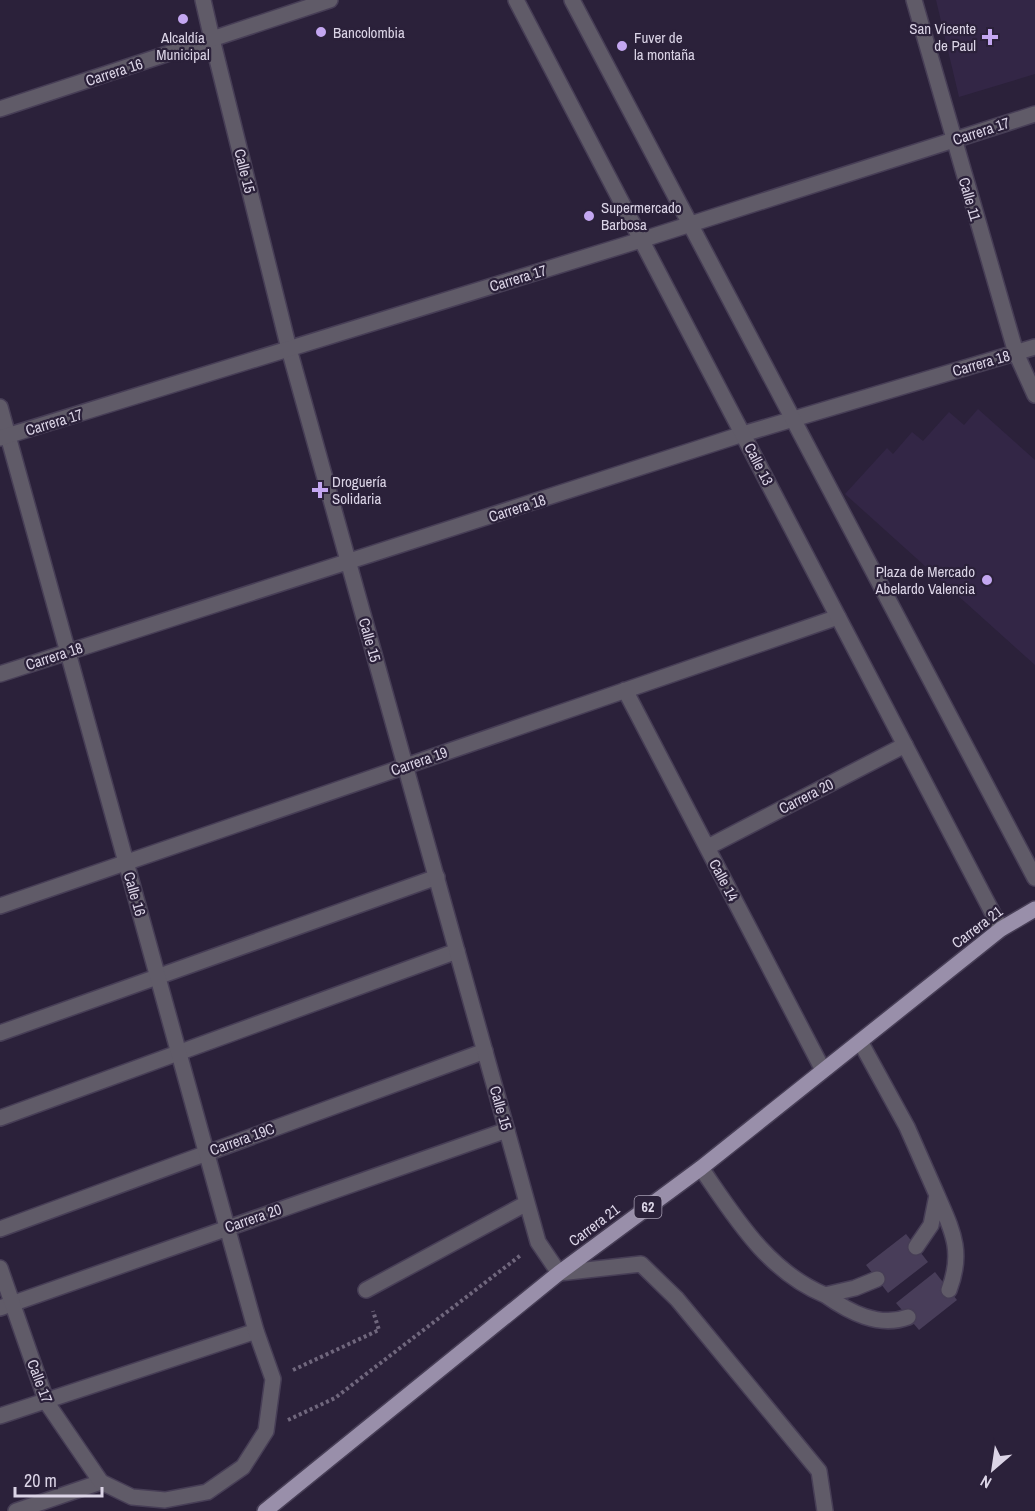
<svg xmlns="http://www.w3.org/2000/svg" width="1035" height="1511" viewBox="0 0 1035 1511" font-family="'Archivo Narrow',sans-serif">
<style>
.built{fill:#332646}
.building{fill:#483d59}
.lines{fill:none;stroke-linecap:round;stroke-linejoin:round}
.service-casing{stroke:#473e56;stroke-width:18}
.pedestrian-casing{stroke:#473e56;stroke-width:18}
.minor-casing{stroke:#473e56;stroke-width:18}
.tertiary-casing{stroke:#473e56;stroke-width:18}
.primary-casing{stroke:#473e56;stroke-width:18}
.path{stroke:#70677d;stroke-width:4;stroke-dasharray:3 3;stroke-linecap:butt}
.service{stroke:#605b68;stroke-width:15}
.pedestrian{stroke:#605b68;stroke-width:15}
.minor{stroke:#605b68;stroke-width:15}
.tertiary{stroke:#605b68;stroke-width:15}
.primary{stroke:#998faa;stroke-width:15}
.poi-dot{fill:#c4a7f1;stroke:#2b213a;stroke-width:2}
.labels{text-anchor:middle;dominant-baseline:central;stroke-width:4.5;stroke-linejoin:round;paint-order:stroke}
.shield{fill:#2b213a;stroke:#a69eb2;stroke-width:1.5}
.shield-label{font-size:14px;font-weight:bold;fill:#dbd4e6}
.poi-label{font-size:15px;fill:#dbd4e6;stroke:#2b213a;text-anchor:start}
.street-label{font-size:15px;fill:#dbd4e6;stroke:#2b213a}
</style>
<rect width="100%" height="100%" fill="#2b213a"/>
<path class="built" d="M936 0H1035V74L959 97Z
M978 409 1035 460V665L845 494 887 448 893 454 912 432 923 441 949 412 964 425Z"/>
<path class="building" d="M906 1234 928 1262 888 1293 866 1265Z
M935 1272 957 1300 919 1330 896 1303Z"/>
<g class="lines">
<g class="service-casing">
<path id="service" d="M861 1043 907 1127 937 1195 931 1225 916 1247
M701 1168C735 1217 767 1271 825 1295L855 1288 877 1279
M937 1195C952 1230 964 1251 949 1290
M559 1273 641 1264 677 1299 819 1471 825 1511
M825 1295C849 1312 879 1328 908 1317"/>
</g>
<g class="pedestrian-casing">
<path id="pedestrian" d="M0 109 212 39
M0 1033 437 877
M0 1118 457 951
M0 1229 485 1051
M0 1308 507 1130
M0 1416 256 1331
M16 1511 101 1482"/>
</g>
<g class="minor-casing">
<path id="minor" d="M914 0 1016 353 1035 395
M212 39 289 349 538 1242 559 1273
M0 407 227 1227 256 1331 273 1379 266 1431 243 1467 207 1492 165 1500 132 1497 101 1482 47 1403 0 1268
M0 674 743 434 1035 347
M625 690 823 1070
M708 847 905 745
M0 906 838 617
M366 1290 527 1203"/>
</g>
<g class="tertiary-casing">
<path id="tertiary" d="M203 0 212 39 330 0
M516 0 1001 929
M572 0 1035 878
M0 438 641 240 1035 114"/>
</g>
<g class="primary-casing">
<path id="primary" d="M265 1511 559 1273 701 1168 1001 929 1035 909"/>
</g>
<path class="path" d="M293 1370 379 1330 373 1311
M288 1420 335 1398 521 1255"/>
<use href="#service" class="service"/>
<use href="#pedestrian" class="pedestrian"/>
<use href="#minor" class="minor"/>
<use href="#tertiary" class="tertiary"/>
<use href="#primary" class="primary"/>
</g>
<g class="poi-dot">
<circle cx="183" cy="19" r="6"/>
<circle cx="321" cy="32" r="6"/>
<path d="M987 28h6v6h6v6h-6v6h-6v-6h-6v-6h6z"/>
<circle cx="622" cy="46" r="6"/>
<circle cx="589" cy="216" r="6"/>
<path d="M317 481h6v6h6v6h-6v6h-6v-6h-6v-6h6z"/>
<circle cx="987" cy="580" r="6"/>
</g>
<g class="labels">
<rect class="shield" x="634.5" y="1196" width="27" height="22" rx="4.5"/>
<g class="shield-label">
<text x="648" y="1207">62</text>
</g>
<g class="poi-label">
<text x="976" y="28" text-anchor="end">San Vicente<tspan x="976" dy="17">de Paul</tspan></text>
<text x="333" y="32">Bancolombia</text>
<text x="183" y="37" text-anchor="middle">Alcaldía<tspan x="183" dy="17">Municipal</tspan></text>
<text x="634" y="37">Fuver de<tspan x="634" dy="17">la montaña</tspan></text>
<text x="601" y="207">Supermercado<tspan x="601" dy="17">Barbosa</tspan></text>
<text x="332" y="481">Droguería<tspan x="332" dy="17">Solidaria</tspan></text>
<text x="975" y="571" text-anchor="end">Plaza de Mercado<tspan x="975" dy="17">Abelardo Valencia</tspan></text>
</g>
<g class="street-label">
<text transform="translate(114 72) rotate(-18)">Carrera 16</text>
<text transform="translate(981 131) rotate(-18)">Carrera 17</text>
<text transform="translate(245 171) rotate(76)">Calle 15</text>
<text transform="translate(970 199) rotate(74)">Calle 11</text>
<text transform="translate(518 278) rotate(-17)">Carrera 17</text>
<text transform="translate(981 363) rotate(-16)">Carrera 18</text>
<text transform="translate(54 422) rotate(-17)">Carrera 17</text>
<text transform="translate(759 464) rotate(63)">Calle 13</text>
<text transform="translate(517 508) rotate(-18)">Carrera 18</text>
<text transform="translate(370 640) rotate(74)">Calle 15</text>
<text transform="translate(54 656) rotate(-18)">Carrera 18</text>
<text transform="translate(419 761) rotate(-19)">Carrera 19</text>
<text transform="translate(806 796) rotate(-27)">Carrera 20</text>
<text transform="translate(724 880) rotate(62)">Calle 14</text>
<text transform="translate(135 894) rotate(74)">Calle 16</text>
<text transform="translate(977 927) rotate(-37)">Carrera 21</text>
<text transform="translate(501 1108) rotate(74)">Calle 15</text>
<text transform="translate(242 1139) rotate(-20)">Carrera 19C</text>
<text transform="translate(253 1218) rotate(-19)">Carrera 20</text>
<text transform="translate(594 1225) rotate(-37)">Carrera 21</text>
<text transform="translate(40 1381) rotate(69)">Calle 17</text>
</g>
</g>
<g transform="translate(993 1469) rotate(209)" stroke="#2b213a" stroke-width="4.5" paint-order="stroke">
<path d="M0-4.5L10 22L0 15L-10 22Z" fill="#dbd4e6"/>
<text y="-9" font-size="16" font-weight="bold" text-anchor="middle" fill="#dbd4e6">N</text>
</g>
<path d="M15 1487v9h87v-9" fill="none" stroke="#dbd4e6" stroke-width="3"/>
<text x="24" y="1487" font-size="18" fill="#dbd4e6" stroke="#2b213a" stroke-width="4.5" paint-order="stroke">20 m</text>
</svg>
